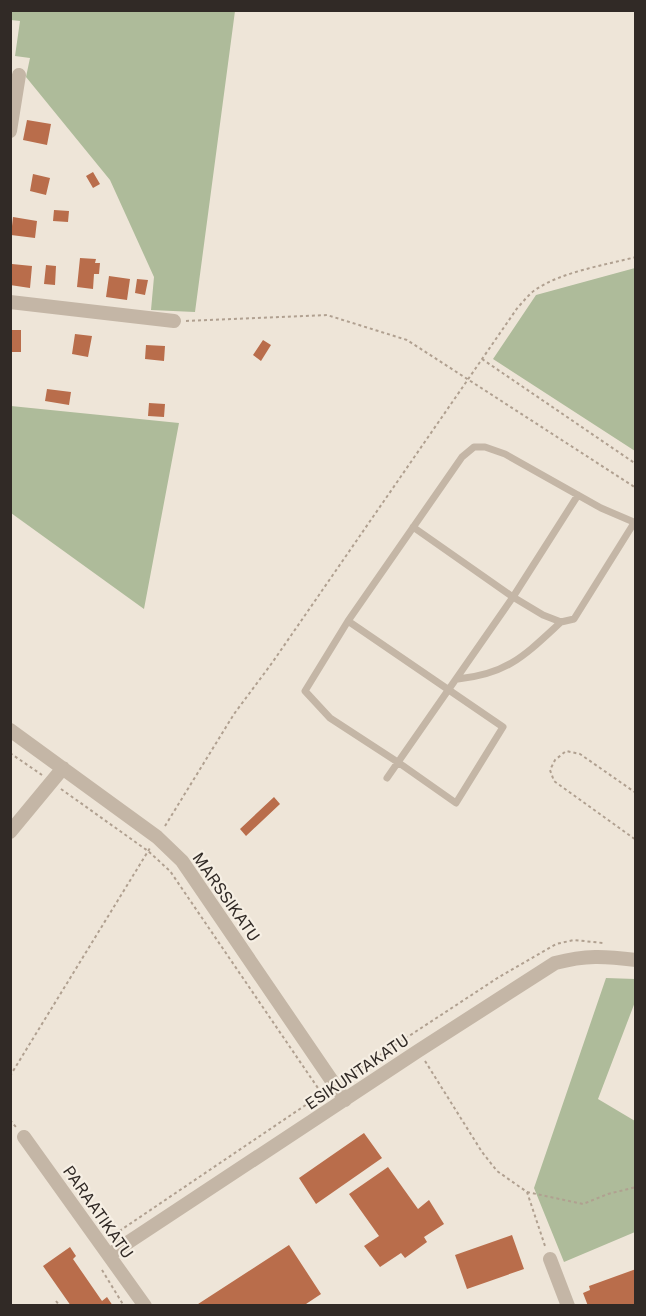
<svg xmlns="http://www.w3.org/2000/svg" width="646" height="1316" viewBox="0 0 646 1316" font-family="'Public Sans',sans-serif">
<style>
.green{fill:#aebb9a}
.building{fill:#b96d4b}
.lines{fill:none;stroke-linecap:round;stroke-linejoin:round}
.path{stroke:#b0a090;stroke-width:2;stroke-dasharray:3 3;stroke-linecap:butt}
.service{stroke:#c4b6a6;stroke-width:7}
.minor{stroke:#c4b6a6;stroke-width:14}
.labels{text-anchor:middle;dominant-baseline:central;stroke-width:4.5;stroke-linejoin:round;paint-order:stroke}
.street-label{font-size:16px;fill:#312a26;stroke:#f6efe4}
</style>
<rect width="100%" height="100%" fill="#eee5d8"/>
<path class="green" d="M11 10 235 11 195 312 151 310 154 277 110 180 26 77 30 58 15 56 20 21 11 20Z
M635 268H636L635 451 493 359 536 295Z
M11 406 179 423 144 609 11 513Z
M606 978 635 979V1002L598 1099 635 1121V1232L564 1262 534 1188Z"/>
<path class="building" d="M27 120 51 124 47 145 23 140Z
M93 172 100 184 93 188 86 176Z
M33 174 50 178 46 195 30 191Z
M54 210 69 211 68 222 53 221Z
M13 217 37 221 35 238 11 235Z
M80 258 96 259 95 263H100L99 274H94L93 289 77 287Z
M12 264 32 266 30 288 10 285Z
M46 265 56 266 55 285 44 284Z
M109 276 130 279 127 300 106 297Z
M137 279 148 280 145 295 135 293Z
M10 330H21V352H10Z
M75 334 92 336 88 357 72 354Z
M263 340 271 345 261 361 253 355Z
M146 345 165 346 164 361 145 359Z
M47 389 71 392 69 405 45 401Z
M149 403 165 404 164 417 148 416Z
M274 797 280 804 246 836 240 829Z
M364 1133 382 1158 316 1204 299 1178Z
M388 1167 418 1209 429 1200 444 1224 424 1237 427 1242 405 1258 401 1253 380 1267 364 1246 379 1236 349 1194Z
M512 1235 524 1269 467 1289 455 1255Z
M289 1245 321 1294 303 1306H195Z
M70 1247 76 1256 73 1259 102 1301 107 1297 113 1306H71L43 1266Z
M636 1269V1305L588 1306 583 1293 590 1290 589 1286Z"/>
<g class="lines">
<path class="path" d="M186 321 327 315 407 340 636 488
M482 359 636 464
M10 753 42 775
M61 789 148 851 170 871 322 1094 112 1236
M636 793 580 754 566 751 555 760 550 770 554 781 636 840
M165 826 234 714 272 663 518 307C524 301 529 294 535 290 561 272 605 265 636 257
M425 1061 482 1152 497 1171 527 1192 545 1246
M10 1076 150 848
M345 1078 499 977 556 944 574 940 603 943
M10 1120 16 1127
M527 1192 583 1204 608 1194 636 1187
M102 1270 124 1306
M56 1301 60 1306"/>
<path class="service" d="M413 527 513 597 543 615 561 622 574 619 634 523
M348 621 305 691 330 718 399 763 456 803 503 727 348 621 462 457 474 447H485L505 454 601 508 636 523
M458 679C508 674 525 655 561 622
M387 778 513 597 578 495"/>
<path class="minor" d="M10 131 19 75
M10 302 174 321
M10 730 157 837 182 861 345 1100
M10 832 63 768
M24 1137 145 1306
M109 1255 418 1051 555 963C586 955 604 956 636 960
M550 1259 568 1306"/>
</g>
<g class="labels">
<g class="street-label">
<text transform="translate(226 897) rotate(55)">MARSSIKATU</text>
<text transform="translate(357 1072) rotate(-34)">ESIKUNTAKATU</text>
<text transform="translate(98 1212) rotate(55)">PARAATIKATU</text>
</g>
</g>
<rect width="646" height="1316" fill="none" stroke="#312a26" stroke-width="24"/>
</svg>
